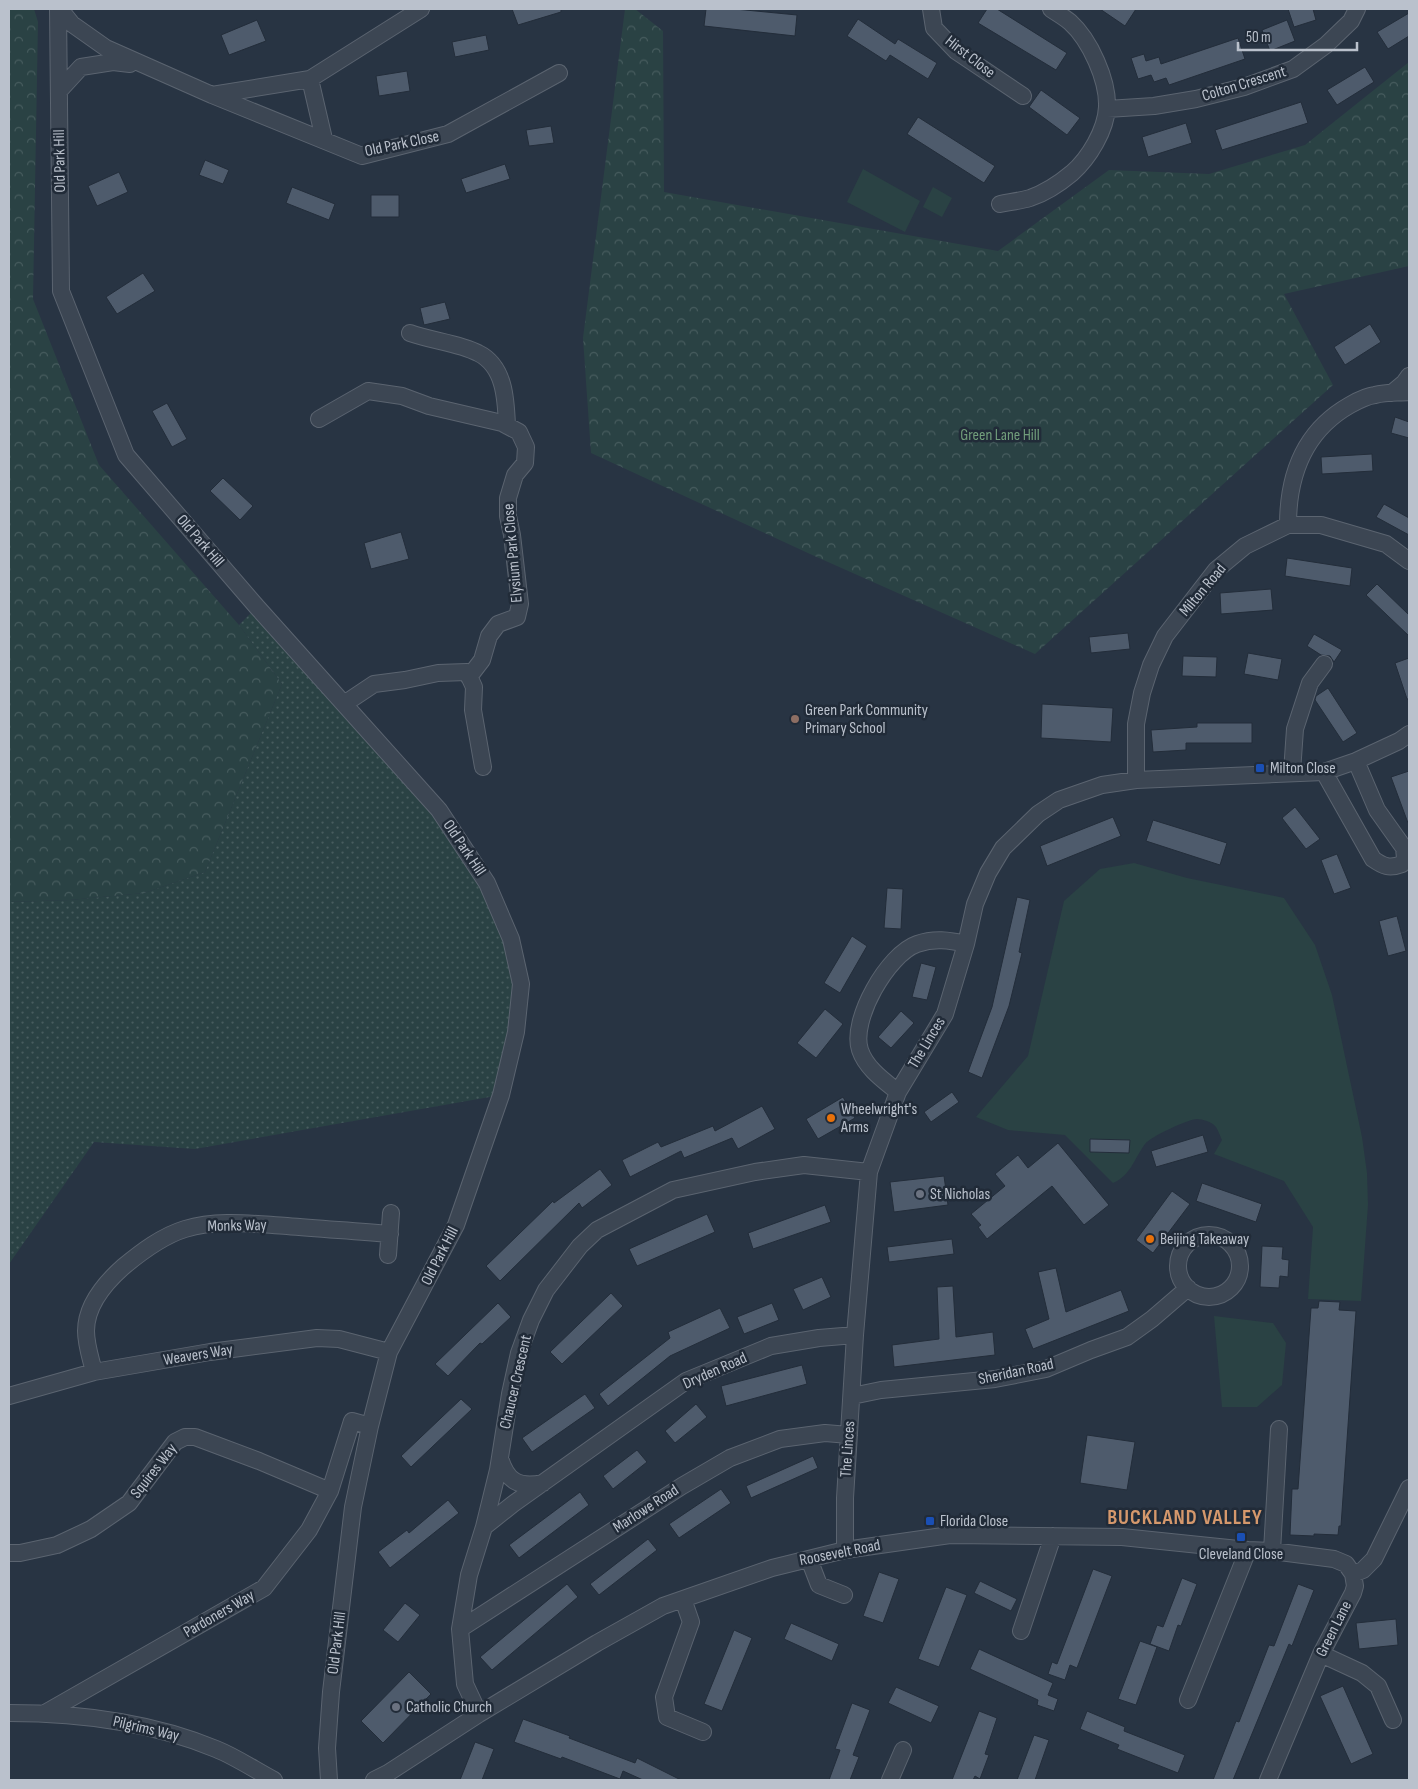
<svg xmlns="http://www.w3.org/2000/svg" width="1418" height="1789" viewBox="0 0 1418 1789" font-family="'Sofia Sans Condensed',sans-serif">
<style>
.grass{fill:url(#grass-dots)}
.forest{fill:url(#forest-crowns)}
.park{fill:#2a4244}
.building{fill:#4e5b6c;stroke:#232d3a}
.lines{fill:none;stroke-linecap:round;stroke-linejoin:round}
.minor-casing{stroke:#5b6470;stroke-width:18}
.minor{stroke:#3c4653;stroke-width:16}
.education-dot{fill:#8d6e63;stroke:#212b38;stroke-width:2}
.transit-dot{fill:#1a4fb4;stroke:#212b38;stroke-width:2}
.food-dot{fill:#e8710a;stroke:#212b38;stroke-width:2}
.worship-dot{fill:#6b7280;stroke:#212b38;stroke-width:2}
.labels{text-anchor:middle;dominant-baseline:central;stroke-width:5;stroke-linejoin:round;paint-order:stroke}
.street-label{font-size:16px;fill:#bac1cc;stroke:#212b38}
.park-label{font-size:16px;fill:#719d7b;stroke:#212b38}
.poi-label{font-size:16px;fill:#bac1cc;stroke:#212b38;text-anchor:start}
.district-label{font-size:21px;font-weight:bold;letter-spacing:1px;fill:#d5986c;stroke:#212b38}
</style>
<defs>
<pattern id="grass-dots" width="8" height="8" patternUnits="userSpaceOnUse" patternTransform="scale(1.25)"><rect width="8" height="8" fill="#2a4244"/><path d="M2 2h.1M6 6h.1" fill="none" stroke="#475c5e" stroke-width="1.8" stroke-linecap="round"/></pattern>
<pattern id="forest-crowns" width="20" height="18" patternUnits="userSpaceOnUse" patternTransform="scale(1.25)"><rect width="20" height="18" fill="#2a4244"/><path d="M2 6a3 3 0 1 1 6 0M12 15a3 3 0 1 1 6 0" fill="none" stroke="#475c5e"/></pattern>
</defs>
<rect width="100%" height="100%" fill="#283443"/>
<path class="grass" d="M257 607 439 810 487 883 521 984 501 1095 195 1149 94 1142 9 1264V902L70 900 144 893 205 872 282 684 239 625Z"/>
<path class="forest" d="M9 9H34L38 22 33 299 99 465 239 625 282 684 205 872 144 893 70 900 9 902Z
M625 9H635L663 31 664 192 998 251 1109 170 1209 174 1305 145 1409 62V266L1284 294 1333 385 1035 654 810 554 591 453 583 338Z"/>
<path class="park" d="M863 169 920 201 905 232 847 202Z
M933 187 952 198 942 217 923 207Z
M1134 863 1187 878 1284 898 1315 945 1332 995 1362 1137 1367 1173 1368 1205 1361 1301 1308 1299 1313 1227 1284 1181 1214 1154 1222 1140C1220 1136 1218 1129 1215 1126 1212 1122 1202 1119 1197 1119 1188 1119 1150 1137 1145 1144 1134 1159 1131 1175 1113 1183L1065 1135 1008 1130 976 1117 1028 1056 1064 901 1100 869Z
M1214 1316 1273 1323 1286 1343 1282 1385 1257 1407H1222Z"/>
<path class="building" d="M512 9H561V12L518 25Z
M706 9H735L797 15 795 36 704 26Z
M987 9H997L1067 53 1056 70 978 23Z
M1100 9H1136L1125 26Z
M1288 9H1313L1316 20 1294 27Z
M1409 13V36L1388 49 1377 32Z
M858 19 895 44 898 39 937 63 928 79 890 55 886 61 847 36Z
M257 20 266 41 229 55 221 35Z
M1287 20 1295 41 1270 51 1262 30Z
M486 35 489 50 455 57 452 42Z
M1238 38 1245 59 1169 85 1166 78 1154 82 1151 75 1138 79 1131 58 1144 54 1146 61 1159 57 1161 64Z
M1365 67 1374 82 1337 105 1327 90Z
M407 71 410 91 379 96 376 76Z
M1041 90 1080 118 1067 135 1029 107Z
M1301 102 1308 123 1222 150 1215 130Z
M918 117 995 166 984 183 907 134Z
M1186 123 1192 143 1148 157 1142 137Z
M551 126 554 143 529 146 526 130Z
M205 160 229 170 223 184 199 175Z
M505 164 510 179 466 193 461 179Z
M119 172 128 192 97 206 88 186Z
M292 187 335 204 329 220 286 203Z
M371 195H399V217H371Z
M143 273 155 291 117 314 106 297Z
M445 302 450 319 424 325 420 308Z
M1370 324 1381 342 1345 365 1334 347Z
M167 403 187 439 172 447 152 411Z
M1395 417 1409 422V438L1391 433Z
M1372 454 1373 471 1322 474 1321 457Z
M223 478 253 506 240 520 210 491Z
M1384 504 1409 518V535L1376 517Z
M401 532 409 559 371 569 364 543Z
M1287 558 1352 568 1350 586 1285 576Z
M1377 584 1409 615V636L1366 595Z
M1271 589 1273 610 1221 614 1220 593Z
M1128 633 1130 649 1091 653 1089 637Z
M1314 634 1342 650 1334 662 1330 656 1321 655 1307 646Z
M1248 653 1282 659 1278 680 1244 674Z
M1183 656 1217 657 1216 677 1182 676Z
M1409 658V699H1407L1395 663Z
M1328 688 1357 733 1343 742 1315 700 1316 696Z
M1042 704 1113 708 1111 742 1041 738Z
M1197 723H1252V743H1186V750L1153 752 1151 730 1197 727Z
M1409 771V822L1408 823 1391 777Z
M1295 807 1320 839 1306 849 1282 818Z
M1113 817 1121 836 1047 866 1040 846Z
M1153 820 1227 843 1220 865 1146 841Z
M1337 854 1351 888 1334 894 1321 860Z
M887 888 903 889 901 929 884 928Z
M1017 897 1030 900 1019 952 1022 953 1009 1006 982 1078 968 1072 992 1007Z
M1397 916 1406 951 1388 956 1379 921Z
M852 936 867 946 840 993 824 983Z
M921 963 936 967 927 1000 912 997Z
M825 1009 843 1024 816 1058 797 1043Z
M901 1011 914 1023 891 1048 878 1037Z
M952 1092 959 1102 931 1122 924 1112Z
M843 1097 855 1118 818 1139 806 1119Z
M762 1106 775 1129 738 1149 732 1138 684 1158 681 1151 630 1177 622 1160 658 1142 661 1147 713 1126 715 1131Z
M1203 1135 1208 1152 1156 1167 1151 1151Z
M1090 1139 1130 1140 1129 1153 1090 1152Z
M1058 1143 1109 1205 1084 1225 1052 1186 987 1239 978 1227 981 1225 971 1214 1005 1186 995 1174 1018 1155 1028 1168Z
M600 1169 612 1185 582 1208 579 1203 500 1281 486 1266 553 1201 554 1203Z
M944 1176 948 1205 894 1212 890 1182Z
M1202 1183 1262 1204 1256 1222 1196 1201Z
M1172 1191 1190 1204 1153 1253 1136 1240Z
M825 1205 831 1222 753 1249 748 1233Z
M707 1214 715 1232 637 1266 629 1249Z
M952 1239 954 1254 889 1262 887 1247Z
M1262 1246 1283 1247 1282 1259 1289 1260 1288 1277 1280 1276 1279 1288 1260 1287Z
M1056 1268 1066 1312 1121 1290 1129 1311 1033 1349 1025 1329 1049 1319 1038 1272Z
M822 1277 831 1297 803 1310 793 1289Z
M953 1286 956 1337 993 1332 995 1355 894 1367 892 1345 939 1339 937 1287Z
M611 1293 623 1306 562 1364 550 1352Z
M1319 1301 1340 1302 1339 1310 1356 1311 1341 1526H1339L1338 1535 1314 1534V1536L1290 1535 1292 1489H1298L1311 1308H1318Z
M498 1303 511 1317 482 1344 480 1343 448 1376 435 1364Z
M772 1303 779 1320 744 1334 737 1317Z
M720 1308 730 1328 670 1356 608 1406 599 1394 670 1338 668 1332Z
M802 1365 807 1384 726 1406 721 1386Z
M585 1394 595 1408 532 1452 522 1438Z
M461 1399 472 1409 411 1467 401 1456Z
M696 1404 707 1417 675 1443 665 1431Z
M1087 1435 1135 1442 1127 1490 1080 1483Z
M637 1450 647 1462 613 1489 603 1476Z
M813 1456 818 1468 751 1498 746 1486Z
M721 1489 731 1503 679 1538 669 1524Z
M580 1492 589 1505 519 1558 509 1545Z
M448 1500 459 1513 390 1568 378 1552 407 1530 409 1533Z
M648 1539 657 1550 599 1595 590 1584Z
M1093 1569 1112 1576 1077 1668 1070 1665 1065 1680 1048 1674 1052 1662 1057 1664Z
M879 1572 899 1579 883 1623 863 1616Z
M1182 1578 1197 1584 1181 1626 1178 1625 1169 1651 1150 1644 1157 1625 1163 1627Z
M980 1581 1017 1599 1011 1611 974 1593Z
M567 1584 578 1597 492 1670 480 1657Z
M1298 1584 1314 1590 1292 1646 1289 1644 1233 1780H1213L1236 1721 1239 1722 1269 1645 1274 1646Z
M946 1587 967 1595 939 1667 918 1659Z
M405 1603 420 1615 398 1642 383 1630Z
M1396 1619 1398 1645 1359 1649 1356 1623Z
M791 1623 839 1644 832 1661 784 1639Z
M734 1630 752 1638 722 1711 704 1704Z
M1140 1641 1157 1647 1136 1705 1118 1699Z
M979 1649 1053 1683 1048 1695 1058 1699 1054 1711 1037 1705 1038 1700 970 1669Z
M409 1672 431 1694 383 1743 361 1721Z
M1343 1686 1373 1754 1351 1764 1320 1696Z
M896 1687 939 1706 931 1723 888 1703Z
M852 1703 870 1710 853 1755 859 1757 850 1780H829L840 1750 835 1749Z
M979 1711 997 1718 985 1754 989 1755 980 1779 975 1776 973 1780H952Z
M1087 1711 1125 1727 1124 1731 1185 1755 1178 1773 1117 1749 1119 1745 1080 1729Z
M523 1719 570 1736 569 1738 635 1763 637 1758 681 1780H643L623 1771 620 1779 562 1757 561 1759 514 1742Z
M1034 1735 1049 1740 1035 1780H1017Z
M475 1742 494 1749 482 1780H460Z"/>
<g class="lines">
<g class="minor-casing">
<path id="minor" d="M58 9 61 291 126 455 257 607 439 810 487 883 511 939 521 984 516 1032 501 1095 456 1225 389 1352 370 1426 353 1507 331 1692 327 1748 329 1780
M60 9 72 24 106 48 212 95 310 79 421 9
M931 9 934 28 956 51 1023 96
M310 79 324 139
M59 91 81 67 113 62 130 64
M212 95 362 156 448 134 559 73
M1107 109 1154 106 1196 99 1244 87 1293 69 1326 45 1351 21 1357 9
M1000 204C1010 202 1020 201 1030 198 1045 193 1060 183 1072 173 1089 158 1106 130 1107 107 1108 80 1090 40 1070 22 1064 17 1057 13 1051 9
M410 333C432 341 459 343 478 353 505 366 506 400 507 426
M1392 393 1404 383 1409 376
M319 419 368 391 402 396 429 406 502 423 519 432 526 447 525 463 515 475 508 498V516L512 535 520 604 517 617 498 624 489 636 482 660 469 677
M1288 525C1288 475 1304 431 1350 405 1357 401 1366 396 1375 395 1386 392 1398 393 1409 392
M344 704 374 684 405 680 438 673 467 672 474 687 473 710 483 767
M1292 772 1295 729 1310 683 1324 664
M1324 772 1373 859C1383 866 1389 869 1402 864L1405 858 1404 848 1377 810 1356 761
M1136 780V724L1142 693 1151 665 1165 636 1216 570 1245 546 1288 525H1321L1386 544 1409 561
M898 1092C883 1080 866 1068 860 1050 850 1020 888 954 917 944 934 938 949 940 966 944
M1178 1266a31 31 0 1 1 62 0a31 31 0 1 1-62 0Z
M388 1255 391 1213
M94 1372C91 1359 86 1345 86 1331 86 1305 105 1283 123 1267 141 1252 162 1236 185 1229 218 1219 253 1224 287 1226 321 1229 356 1231 390 1234
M9 1396 94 1372 210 1352 317 1338 339 1339 389 1352
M852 1396 881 1390 995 1379 1046 1369 1091 1350 1127 1337 1152 1319 1188 1288
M500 1458C507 1481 518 1488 543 1483
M484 1527 513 1504 686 1381 771 1346 819 1338 855 1335
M845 1550V1498L855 1335 869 1172 898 1092 945 1014 966 944 975 904 988 873 1003 848 1038 814 1059 800 1102 785 1136 780 1324 772 1356 761 1399 741 1409 734
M1272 1551 1279 1429
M9 1553H20L57 1545 91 1529 129 1503 175 1442 185 1437H195L259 1461 330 1491
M809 1559 819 1585 844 1595
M1353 1574 1363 1570 1374 1559 1409 1488
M683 1599 691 1622 664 1697 667 1717 703 1732
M460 1629 682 1486 730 1458 780 1439 825 1433 849 1435
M1021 1631 1053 1536
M1321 1654 1362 1673 1378 1686 1393 1720
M1188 1700 1248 1550
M9 1713C79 1713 151 1722 216 1749 236 1757 255 1770 274 1780
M45 1713 264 1588 309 1530 330 1491 352 1421 370 1426
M479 1714 465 1684 460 1629 469 1575 484 1527 498 1470 510 1394 519 1353 531 1320 546 1290 580 1246 597 1230 673 1190 755 1172 804 1165 869 1172
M374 1780 388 1773 479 1714 597 1643 663 1606 772 1568 845 1550 950 1535 1122 1537 1248 1550 1272 1551 1334 1559 1346 1564 1353 1574 1355 1586 1353 1593 1321 1654 1268 1780
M890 1780 903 1750"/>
</g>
<use href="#minor" class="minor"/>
</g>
<circle class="education-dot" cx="795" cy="719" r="5"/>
<g class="transit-dot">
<rect x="1255" y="763" width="10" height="10" rx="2.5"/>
<rect x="925" y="1516" width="10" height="10" rx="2.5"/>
<rect x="1236" y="1532" width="10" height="10" rx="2.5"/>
</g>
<g class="food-dot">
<circle cx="831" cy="1118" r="5"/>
<circle cx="1150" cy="1239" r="5"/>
</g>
<g class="worship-dot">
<circle cx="920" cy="1194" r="5"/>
<circle cx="396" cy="1707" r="5"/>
</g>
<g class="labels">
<g class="street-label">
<text transform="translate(970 57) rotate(38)">Hirst Close</text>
<text transform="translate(1244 84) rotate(-17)">Colton Crescent</text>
<text transform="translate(402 144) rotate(-12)">Old Park Close</text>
<text transform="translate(60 161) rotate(-91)">Old Park Hill</text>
<text transform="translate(200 541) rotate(49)">Old Park Hill</text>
<text transform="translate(513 553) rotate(-95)">Elysium Park Close</text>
<text transform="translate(1203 590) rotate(-50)">Milton Road</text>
<text transform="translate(464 848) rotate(56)">Old Park Hill</text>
<text transform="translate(927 1043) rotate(-59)">The Linces</text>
<text transform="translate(237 1226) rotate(-1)">Monks Way</text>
<text transform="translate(440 1256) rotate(-63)">Old Park Hill</text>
<text transform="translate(198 1355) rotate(-9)">Weavers Way</text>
<text transform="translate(715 1371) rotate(-24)">Dryden Road</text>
<text transform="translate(1016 1372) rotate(-12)">Sheridan Road</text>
<text transform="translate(516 1382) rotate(-77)">Chaucer Crescent</text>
<text transform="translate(848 1449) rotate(-86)">The Linces</text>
<text transform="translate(154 1471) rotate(-52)">Squires Way</text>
<text transform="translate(646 1509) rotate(-33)">Marlowe Road</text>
<text transform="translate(840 1553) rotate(-11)">Roosevelt Road</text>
<text transform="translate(219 1614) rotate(-30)">Pardoners Way</text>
<text transform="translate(1334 1629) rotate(-63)">Green Lane</text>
<text transform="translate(337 1643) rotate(-83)">Old Park Hill</text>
<text transform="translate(146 1729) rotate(13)">Pilgrims Way</text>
</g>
<g class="park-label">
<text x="1000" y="435">Green Lane Hill</text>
</g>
<g class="poi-label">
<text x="805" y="710">Green Park Community<tspan x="805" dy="18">Primary School</tspan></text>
<text x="1270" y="768">Milton Close</text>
<text x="841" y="1109">Wheelwright's<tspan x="841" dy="18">Arms</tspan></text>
<text x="930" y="1194">St Nicholas</text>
<text x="1160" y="1239">Beijing Takeaway</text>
<text x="940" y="1521">Florida Close</text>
<text x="1241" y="1554" text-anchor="middle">Cleveland Close</text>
<text x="406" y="1707">Catholic Church</text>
</g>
<g class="district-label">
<text x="1185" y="1517">BUCKLAND VALLEY</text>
</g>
</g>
<rect width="1418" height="1789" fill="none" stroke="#bac1cc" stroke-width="20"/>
<path d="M1238 42v8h119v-8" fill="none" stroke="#bac1cc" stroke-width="2.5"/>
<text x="1246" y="42" font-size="15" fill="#bac1cc" stroke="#212b38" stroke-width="4" paint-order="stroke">50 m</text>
</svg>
